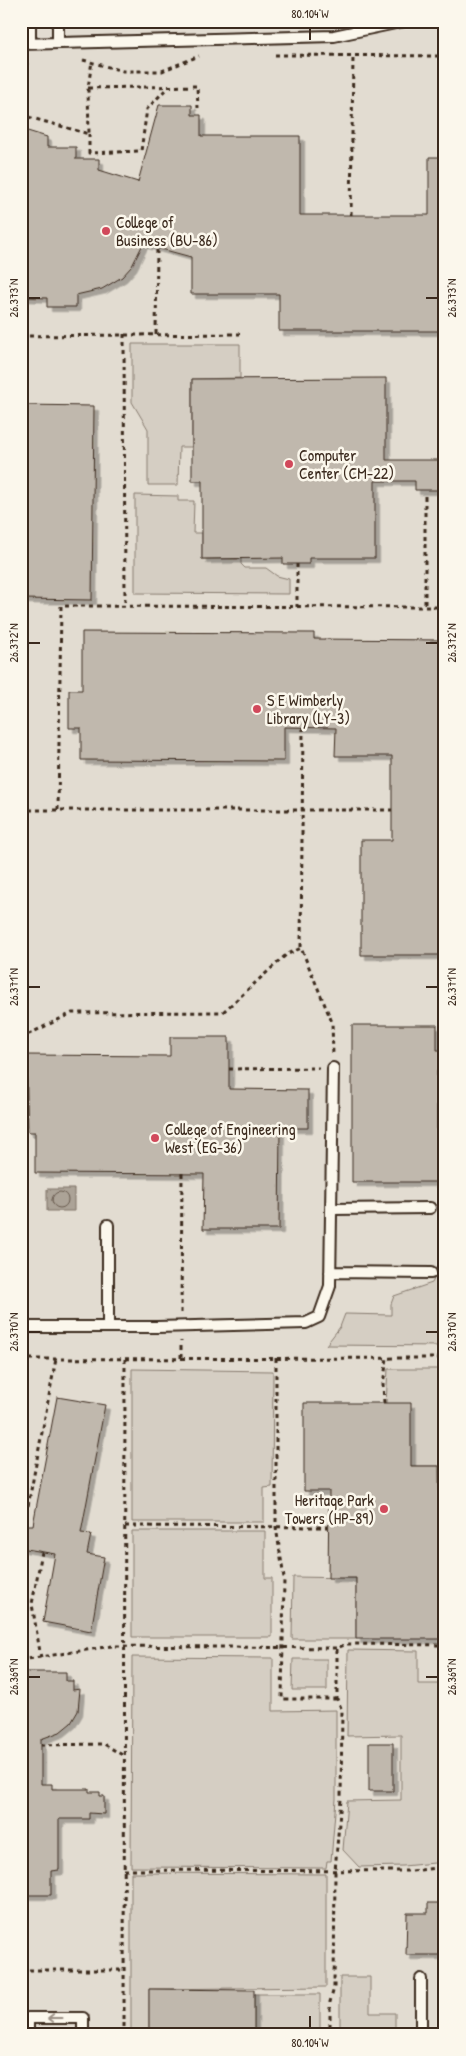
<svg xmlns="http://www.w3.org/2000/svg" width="466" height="2056" viewBox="0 0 466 2056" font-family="'Patrick Hand',sans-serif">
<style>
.built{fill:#e2dcd1}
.green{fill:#d5cec3;stroke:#887c70}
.water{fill:#aca397;stroke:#7f7367}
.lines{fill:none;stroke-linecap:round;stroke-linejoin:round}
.shore{stroke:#685a4e;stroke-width:1}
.building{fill:#c0b8ad;stroke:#3b2a1e;filter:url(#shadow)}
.lane-casing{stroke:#3b2a1e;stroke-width:14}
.path{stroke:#3b2a1e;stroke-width:3;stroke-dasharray:4 4;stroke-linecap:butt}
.lane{stroke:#fbf7ec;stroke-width:10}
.oneway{stroke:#9b9085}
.ticks{fill:none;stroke:#3b2a1e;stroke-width:2}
.poi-dot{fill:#d1495b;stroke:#fbf7ec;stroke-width:2}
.labels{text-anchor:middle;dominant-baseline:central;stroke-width:5;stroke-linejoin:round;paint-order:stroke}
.poi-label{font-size:16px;fill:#3b2a1e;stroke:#fbf7ec;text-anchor:start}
.neatline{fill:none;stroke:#3b2a1e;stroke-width:2}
.ticks-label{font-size:12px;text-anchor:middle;fill:#3b2a1e}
</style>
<defs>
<filter id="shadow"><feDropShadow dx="4.5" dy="4.5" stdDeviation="0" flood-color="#0004"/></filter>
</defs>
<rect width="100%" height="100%" fill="#f0ebe0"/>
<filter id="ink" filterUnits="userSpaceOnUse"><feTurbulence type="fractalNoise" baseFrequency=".02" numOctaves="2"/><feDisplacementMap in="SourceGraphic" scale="10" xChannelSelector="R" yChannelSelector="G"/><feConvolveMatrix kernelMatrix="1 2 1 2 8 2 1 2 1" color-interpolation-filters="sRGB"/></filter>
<g filter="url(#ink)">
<path class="built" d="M21 21H445V2035H21Z"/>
<path class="green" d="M132 344H240V378L192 379V447H179L178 485H148V429L132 402Z
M135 495 178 496V501H194L193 533H202V559H241V564L245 568H266L277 576 289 579V594L135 593Z
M443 1261 445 1346 326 1345 340 1327 345 1314 391 1315V1304L394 1296 432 1283Z
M132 1369 273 1371 272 1487 264 1488V1522H132Z
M388 1369H445V1466H411L386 1403Z
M132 1531H265V1578H272V1637H132Z
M293 1577 356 1578V1639H292Z
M348 1650 418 1651V1684H445V1862L403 1866 359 1867 343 1850 347 1801 401 1800V1735L347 1736Z
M132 1657 273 1658V1711L336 1710V1799L331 1861H327L326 1868 131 1867Z
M293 1659H327V1690H292Z
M131 1873 326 1874V1987L149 1989V2035H131Z
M340 1977H370V2013H395V2035H340Z
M254 1994H320V2035H254Z"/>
<path class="water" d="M47 1189H74V1211H47Z"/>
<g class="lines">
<path class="shore" d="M52 1200a8 8 0 1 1 16 0a8 8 0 1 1-16 0Z"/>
</g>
<path class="building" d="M159 105H192V115H201V136H300V215H429V157H445V331H279V294H191V257L143 244 132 266 122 277 102 289 76 295V307H47V298L21 297V129L47 137V147H76V159H99V170L138 182Z
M386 378V460H445V490H415V481H375V558H309V564H283V558L202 559V481H192V379Z
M21 405 94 406 92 600 21 599Z
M82 632 314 633V639L445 640V955H361V840H392V756H335L336 728 284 727V761L81 760V728H69V690H82Z
M352 1025H437V1050H445V1071H437V1136H445V1182H352Z
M170 1037H229V1089L308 1090V1128H280L279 1229H203L204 1174 35 1173V1132H28L26 1055 170 1056Z
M57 1397 105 1405 81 1533 91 1534 87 1554 104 1557 91 1631 43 1622 55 1554 21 1548V1525H33Z
M304 1403H411V1466H439L440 1549H445V1639H356V1578H328L329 1491H304Z
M21 1672H66V1681H73V1690L80 1689 78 1711 71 1723 60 1732 41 1739V1784H52V1789H89V1792H100V1796H104V1814L89 1813V1819H59V1870L51 1871V1895H21Z
M369 1743H393V1791H369Z
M428 1903H445V1955H406L407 1913H428Z
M149 1989 254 1990V2035H149Z"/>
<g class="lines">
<g class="lane-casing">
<path id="lane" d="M30 21V43
M58 21V43
M21 44 334 36 405 21
M331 1209 430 1208
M108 1225V1327
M330 1272 431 1273
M21 1327H157L306 1323 319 1317 330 1286 333 1068
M421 1979V2035
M28 2035V2018H83V2035"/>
</g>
<path class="path" d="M275 55 445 56
M83 60 123 71H162L199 56
M21 82 28 60
M88 88 197 86 198 108
M21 115 89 134 88 88 92 61
M89 134V153L141 151 147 109 168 87
M351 215 353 56
M124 334 125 606
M156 334 157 248
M21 336 240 334
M425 496V607
M297 564V607
M303 727 301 948 332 1022 333 1055
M21 810H392
M58 810 61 606 445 607
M21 1038 72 1013 223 1012 286 955 301 948
M229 1069 319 1068
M181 1313 182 1173
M181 1358V1341
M276 1358V1527L284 1578 282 1699H337
M21 1359 445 1358
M384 1403 383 1384 387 1358
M28 1506 56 1359
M125 1526 328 1527
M439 1535H445
M41 1658 32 1604 42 1552
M21 1660 112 1646 337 1648 347 1644 445 1645
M41 1745 104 1744 124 1756
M124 1870 412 1871 445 1867
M21 1970H124
M124 2035 125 1359
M330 2035V2002L334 1988 335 1871 341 1799 342 1710 337 1699V1648"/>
<use href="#lane" class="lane"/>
</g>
<defs><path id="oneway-shaft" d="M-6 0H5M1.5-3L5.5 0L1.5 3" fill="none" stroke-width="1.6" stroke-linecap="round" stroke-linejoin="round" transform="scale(1.25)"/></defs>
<use class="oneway" href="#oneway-shaft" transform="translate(55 2018) rotate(-180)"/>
</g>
<path class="ticks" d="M310 28V40M28 298H40M426 298H438M28 643H40M426 643H438M28 987H40M426 987H438M28 1332H40M426 1332H438M28 1677H40M426 1677H438M310 2016V2028"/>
<g class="poi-dot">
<circle cx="106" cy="231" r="5"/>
<circle cx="289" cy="464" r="5"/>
<circle cx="257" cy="709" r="5"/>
<circle cx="155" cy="1138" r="5"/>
<circle cx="384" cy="1509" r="5"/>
</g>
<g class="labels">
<g class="poi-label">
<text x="116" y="222">College of<tspan x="116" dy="18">Business (BU-86)</tspan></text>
<text x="299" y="455">Computer<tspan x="299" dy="18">Center (CM-22)</tspan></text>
<text x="267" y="700">S E Wimberly<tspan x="267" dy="18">Library (LY-3)</tspan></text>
<text x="165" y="1129">College of Engineering<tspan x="165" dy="18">West (EG-36)</tspan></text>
<text x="374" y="1500" text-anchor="end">Heritage Park<tspan x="374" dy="18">Towers (HP-89)</tspan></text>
</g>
</g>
<rect width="466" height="2056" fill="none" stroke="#fbf7ec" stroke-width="55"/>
<rect x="28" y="28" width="410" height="2000" class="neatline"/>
<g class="ticks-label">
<text x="310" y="18">80.104°W</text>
<text transform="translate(14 298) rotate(-90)" y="4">26.373°N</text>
<text transform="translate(452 298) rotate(-90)" y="4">26.373°N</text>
<text transform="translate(14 643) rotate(-90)" y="4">26.372°N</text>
<text transform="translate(452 643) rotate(-90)" y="4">26.372°N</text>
<text transform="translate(14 987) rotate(-90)" y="4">26.371°N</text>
<text transform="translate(452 987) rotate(-90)" y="4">26.371°N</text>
<text transform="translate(14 1332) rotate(-90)" y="4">26.370°N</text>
<text transform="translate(452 1332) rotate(-90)" y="4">26.370°N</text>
<text transform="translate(14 1677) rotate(-90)" y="4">26.369°N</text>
<text transform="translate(452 1677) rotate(-90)" y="4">26.369°N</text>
<text x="310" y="2047">80.104°W</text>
</g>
</svg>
